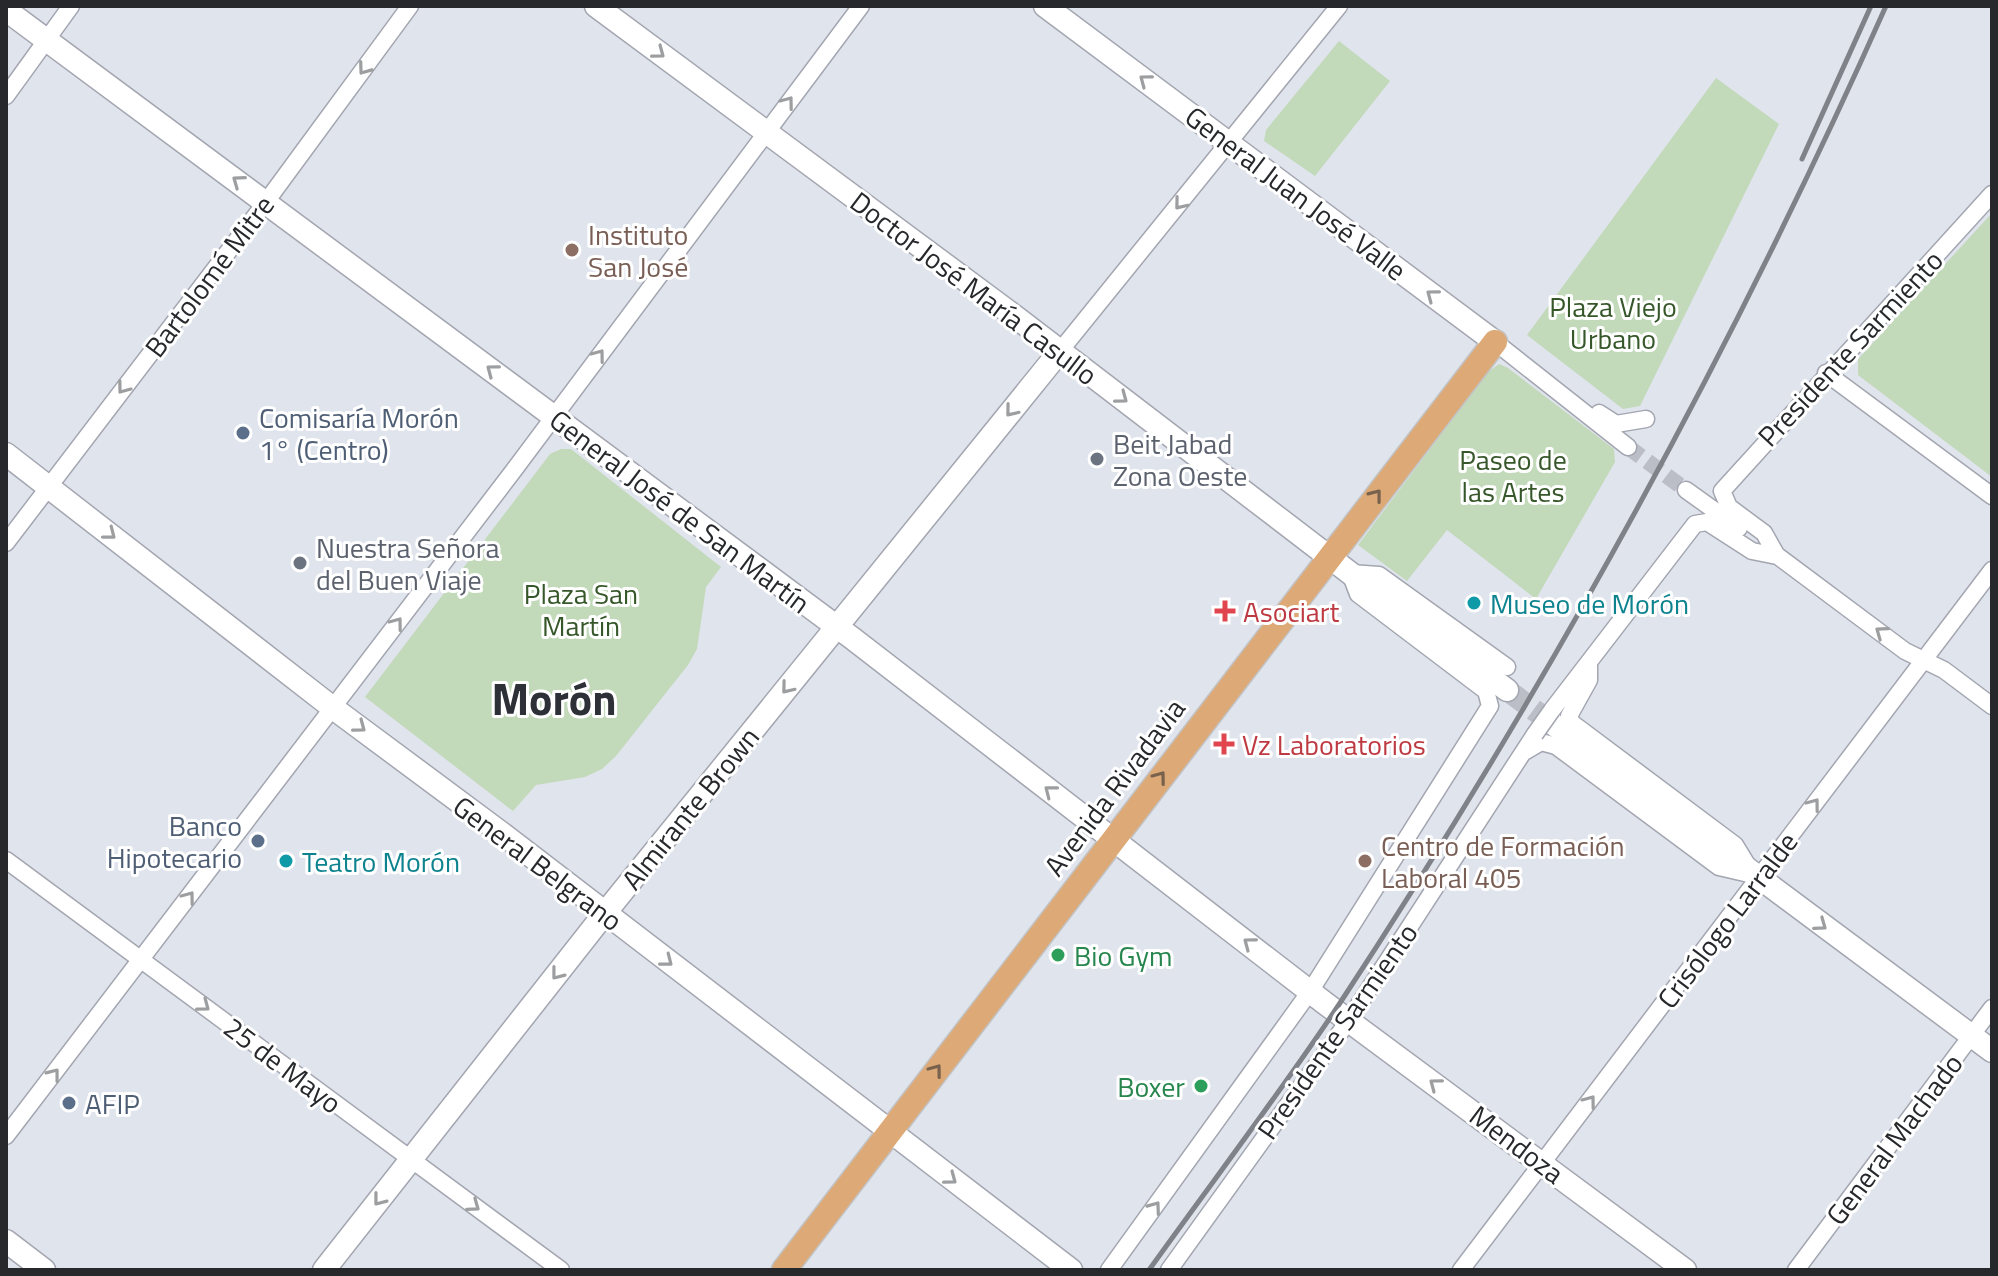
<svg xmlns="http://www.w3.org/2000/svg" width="1998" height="1276" viewBox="0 0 1998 1276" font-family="'Titillium Web',sans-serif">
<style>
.green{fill:#c2d9ba}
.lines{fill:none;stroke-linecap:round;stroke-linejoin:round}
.street-tunnel{stroke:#bbbec6;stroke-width:16;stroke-dasharray:16 8;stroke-linecap:butt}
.secondary-tunnel{stroke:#bbbec6;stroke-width:22;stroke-dasharray:22 11;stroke-linecap:butt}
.street-casing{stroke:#a3a6b0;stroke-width:19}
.secondary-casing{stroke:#a3a6b0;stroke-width:25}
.primary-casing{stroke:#c2c3c4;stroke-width:27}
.street{stroke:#fff;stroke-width:16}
.secondary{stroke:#fff;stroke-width:22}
.primary{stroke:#dda976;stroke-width:24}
.rail{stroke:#7f8288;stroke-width:5}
.street-bridge-casing{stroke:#a3a6b0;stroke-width:19;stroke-linecap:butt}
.street-bridge{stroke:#fff;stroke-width:16}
.oneway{stroke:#9d9ea0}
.oneway2{stroke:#78624d}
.education-dot{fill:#8d6e63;stroke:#fff;stroke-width:3}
.service-dot{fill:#5c6f8a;stroke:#fff;stroke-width:3}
.worship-dot{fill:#6b7280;stroke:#fff;stroke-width:3}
.culture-dot{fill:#0f9aa8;stroke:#fff;stroke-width:3}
.health-dot{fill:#e0444e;stroke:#fff;stroke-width:3}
.leisure-dot{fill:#2e9e5b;stroke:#fff;stroke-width:3}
.labels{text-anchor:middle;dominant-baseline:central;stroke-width:6;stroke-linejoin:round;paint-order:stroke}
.street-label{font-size:28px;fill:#26282b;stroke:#fff}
.education-label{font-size:28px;fill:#785e54;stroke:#fff;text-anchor:start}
.park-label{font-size:28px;fill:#365729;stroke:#fff}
.service-label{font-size:28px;fill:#4e5e75;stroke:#fff;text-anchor:start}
.worship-label{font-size:28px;fill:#5b616d;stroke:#fff;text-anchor:start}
.culture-label{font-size:28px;fill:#0d838f;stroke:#fff;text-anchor:start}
.health-label{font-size:28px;fill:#be3a42;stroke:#fff;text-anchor:start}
.leisure-label{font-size:28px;fill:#27864d;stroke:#fff;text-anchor:start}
.town-label{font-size:44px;font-weight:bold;fill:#2d3037;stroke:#fff}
</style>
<rect width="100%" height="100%" fill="#e0e4ed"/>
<path class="green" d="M1339 41 1390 81 1315 176 1264 141 1266 130Z
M1716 78 1779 124 1640 406 1623 409 1527 335Z
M1992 213V477L1858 375V359Z
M1499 364 1508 368 1614 449 1615 462 1536 599 1447 530 1407 581 1358 545 1488 372Z
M561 449H571L721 567 706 587 697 649 688 665 616 756 602 769 585 777 536 785 513 811 365 697 550 454Z"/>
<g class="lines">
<path class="street-tunnel" d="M1628 447 1686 490"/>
<path class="secondary-tunnel" d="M1507 690 1553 724"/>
<g class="street-casing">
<path id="street" d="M6 96 71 6
M1495 342 1628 447
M1060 351 1339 6
M1826 373 1992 496
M1599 413 1616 424 1646 419
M1686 490 1739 528
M6 543 266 202 410 6
M1771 551 1905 651 1944 670 1992 706
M1777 556 1764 533 1729 507 1722 491 1992 194
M1589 666V680L1569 716 1572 723 1735 845 1746 863
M1552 710 1695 524 1707 522 1752 551 1777 556
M1524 752 1541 742 1556 746 1719 867 1749 874
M6 860 561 1270
M6 1136 514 470 861 6
M1109 1270 1311 990 1490 706 1486 691 1358 594 1350 573 1379 575 1507 667
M1169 1270 1349 1020 1535 734
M1461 1270 1992 570
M1796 1270 1992 1008"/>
</g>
<g class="secondary-casing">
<path id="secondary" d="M596 6 1017 318 1350 573 1507 690
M1045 6 1495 342
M6 10 852 638 1326 1004 1685 1270
M6 454 333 708 504 835 1071 1270
M1553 724 1992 1051
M6 1241 44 1270
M324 1270 605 913 1060 351"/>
</g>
<g class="primary-casing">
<path id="primary" d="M784 1270 1495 342"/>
</g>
<use href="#street" class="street"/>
<use href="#secondary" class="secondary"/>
<use href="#primary" class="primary"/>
<path class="rail" d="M1802 159 1871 6
M1149 1270C1212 1182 1278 1096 1338 1006 1547 688 1731 354 1886 6"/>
<g class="street-bridge-casing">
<path id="street-bridge" d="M1535 734 1552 710"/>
</g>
<use href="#street-bridge" class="street-bridge"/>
</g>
<defs><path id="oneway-chevron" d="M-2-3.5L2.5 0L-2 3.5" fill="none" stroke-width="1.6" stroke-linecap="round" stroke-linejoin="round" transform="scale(2)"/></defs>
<g class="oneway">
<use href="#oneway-chevron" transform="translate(659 53) rotate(37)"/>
<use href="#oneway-chevron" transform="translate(364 69) rotate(126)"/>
<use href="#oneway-chevron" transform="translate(1145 80) rotate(-143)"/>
<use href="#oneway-chevron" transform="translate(788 102) rotate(-53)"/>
<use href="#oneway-chevron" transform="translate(238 181) rotate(-144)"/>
<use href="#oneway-chevron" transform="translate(1180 204) rotate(129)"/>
<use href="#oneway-chevron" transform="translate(1432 295) rotate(-143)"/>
<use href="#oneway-chevron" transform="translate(599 355) rotate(-53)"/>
<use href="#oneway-chevron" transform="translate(492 370) rotate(-143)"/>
<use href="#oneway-chevron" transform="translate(123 388) rotate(127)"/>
<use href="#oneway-chevron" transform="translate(1122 398) rotate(37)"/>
<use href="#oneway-chevron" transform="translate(1011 411) rotate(129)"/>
<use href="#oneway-chevron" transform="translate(110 534) rotate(38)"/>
<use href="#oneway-chevron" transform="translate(397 623) rotate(-53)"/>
<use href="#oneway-chevron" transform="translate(1881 632) rotate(-144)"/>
<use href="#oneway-chevron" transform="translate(787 688) rotate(129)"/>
<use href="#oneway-chevron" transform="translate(360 727) rotate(37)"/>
<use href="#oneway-chevron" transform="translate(1050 791) rotate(-142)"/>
<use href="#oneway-chevron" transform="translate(1814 804) rotate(-53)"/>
<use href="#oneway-chevron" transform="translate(189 897) rotate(-53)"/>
<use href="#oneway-chevron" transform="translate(1821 925) rotate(36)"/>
<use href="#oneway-chevron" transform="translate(1249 943) rotate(-143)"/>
<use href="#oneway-chevron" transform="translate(667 961) rotate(38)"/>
<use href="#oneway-chevron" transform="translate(557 974) rotate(128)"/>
<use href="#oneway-chevron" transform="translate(204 1006) rotate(37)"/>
<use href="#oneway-chevron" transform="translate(54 1074) rotate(-52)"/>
<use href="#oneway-chevron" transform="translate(1435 1084) rotate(-143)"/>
<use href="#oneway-chevron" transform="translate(1590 1101) rotate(-53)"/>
<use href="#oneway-chevron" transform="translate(951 1179) rotate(37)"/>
<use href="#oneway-chevron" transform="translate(379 1200) rotate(128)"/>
<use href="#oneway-chevron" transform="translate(474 1206) rotate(36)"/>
<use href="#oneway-chevron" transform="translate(1155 1207) rotate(-54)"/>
</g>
<g class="oneway2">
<use href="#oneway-chevron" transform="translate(1376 495) rotate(-52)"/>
<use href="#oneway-chevron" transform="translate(1160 777) rotate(-53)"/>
<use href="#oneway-chevron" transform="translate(936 1070) rotate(-53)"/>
</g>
<g class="education-dot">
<circle cx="572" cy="250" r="8"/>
<circle cx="1365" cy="861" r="8"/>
</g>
<g class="service-dot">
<circle cx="243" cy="433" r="8"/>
<circle cx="258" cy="841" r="8"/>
<circle cx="69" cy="1103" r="8"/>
</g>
<g class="worship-dot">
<circle cx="1097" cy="459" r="8"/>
<circle cx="300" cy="563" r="8"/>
</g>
<g class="culture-dot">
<circle cx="1474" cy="603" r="8"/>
<circle cx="286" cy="861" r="8"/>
</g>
<g class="health-dot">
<path d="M1221 599h8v8h8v8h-8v8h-8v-8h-8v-8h8z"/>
<path d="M1220 732h8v8h8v8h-8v8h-8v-8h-8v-8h8z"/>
</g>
<g class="leisure-dot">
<circle cx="1058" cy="955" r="8"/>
<circle cx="1201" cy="1086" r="8"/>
</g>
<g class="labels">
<g class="street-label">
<text transform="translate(1296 193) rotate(37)">General Juan José Valle</text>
<text transform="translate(209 276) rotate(-53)">Bartolomé Mitre</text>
<text transform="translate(974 288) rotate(37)">Doctor José María Casullo</text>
<text transform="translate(1850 348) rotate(-47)">Presidente Sarmiento</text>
<text transform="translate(680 511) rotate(37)">General José de San Martín</text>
<text transform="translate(1114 787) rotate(-53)">Avenida Rivadavia</text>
<text transform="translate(690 808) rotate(-51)">Almirante Brown</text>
<text transform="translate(538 863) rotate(37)">General Belgrano</text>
<text transform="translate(1727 920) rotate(-53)">Crisólogo Larralde</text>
<text transform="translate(1337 1031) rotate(-55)">Presidente Sarmiento</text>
<text transform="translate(283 1065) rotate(37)">25 de Mayo</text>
<text transform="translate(1894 1139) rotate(-53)">General Machado</text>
<text transform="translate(1517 1144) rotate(37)">Mendoza</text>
</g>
<g class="education-label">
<text x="588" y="234">Instituto<tspan x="588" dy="32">San José</tspan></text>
<text x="1381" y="845">Centro de Formación<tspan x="1381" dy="32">Laboral 405</tspan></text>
</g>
<g class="park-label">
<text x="1613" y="306">Plaza Viejo<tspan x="1613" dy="32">Urbano</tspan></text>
<text x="1513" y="459">Paseo de<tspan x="1513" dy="32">las Artes</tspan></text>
<text x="581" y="593">Plaza San<tspan x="581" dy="32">Martín</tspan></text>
</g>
<g class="service-label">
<text x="259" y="417">Comisaría Morón<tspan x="259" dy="32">1° (Centro)</tspan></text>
<text x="242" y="825" text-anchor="end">Banco<tspan x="242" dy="32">Hipotecario</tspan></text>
<text x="85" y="1103">AFIP</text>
</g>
<g class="worship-label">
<text x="1113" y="443">Beit Jabad<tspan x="1113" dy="32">Zona Oeste</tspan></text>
<text x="316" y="547">Nuestra Señora<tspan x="316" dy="32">del Buen Viaje</tspan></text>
</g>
<g class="culture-label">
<text x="1490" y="603">Museo de Morón</text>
<text x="302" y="861">Teatro Morón</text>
</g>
<g class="health-label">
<text x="1243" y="611">Asociart</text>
<text x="1242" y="744">Vz Laboratorios</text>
</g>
<g class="leisure-label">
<text x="1074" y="955">Bio Gym</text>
<text x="1185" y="1086" text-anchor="end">Boxer</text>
</g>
<g class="town-label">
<text x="554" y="698">Morón</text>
</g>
</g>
<rect width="1998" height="1276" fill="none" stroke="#26282b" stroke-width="16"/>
</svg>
